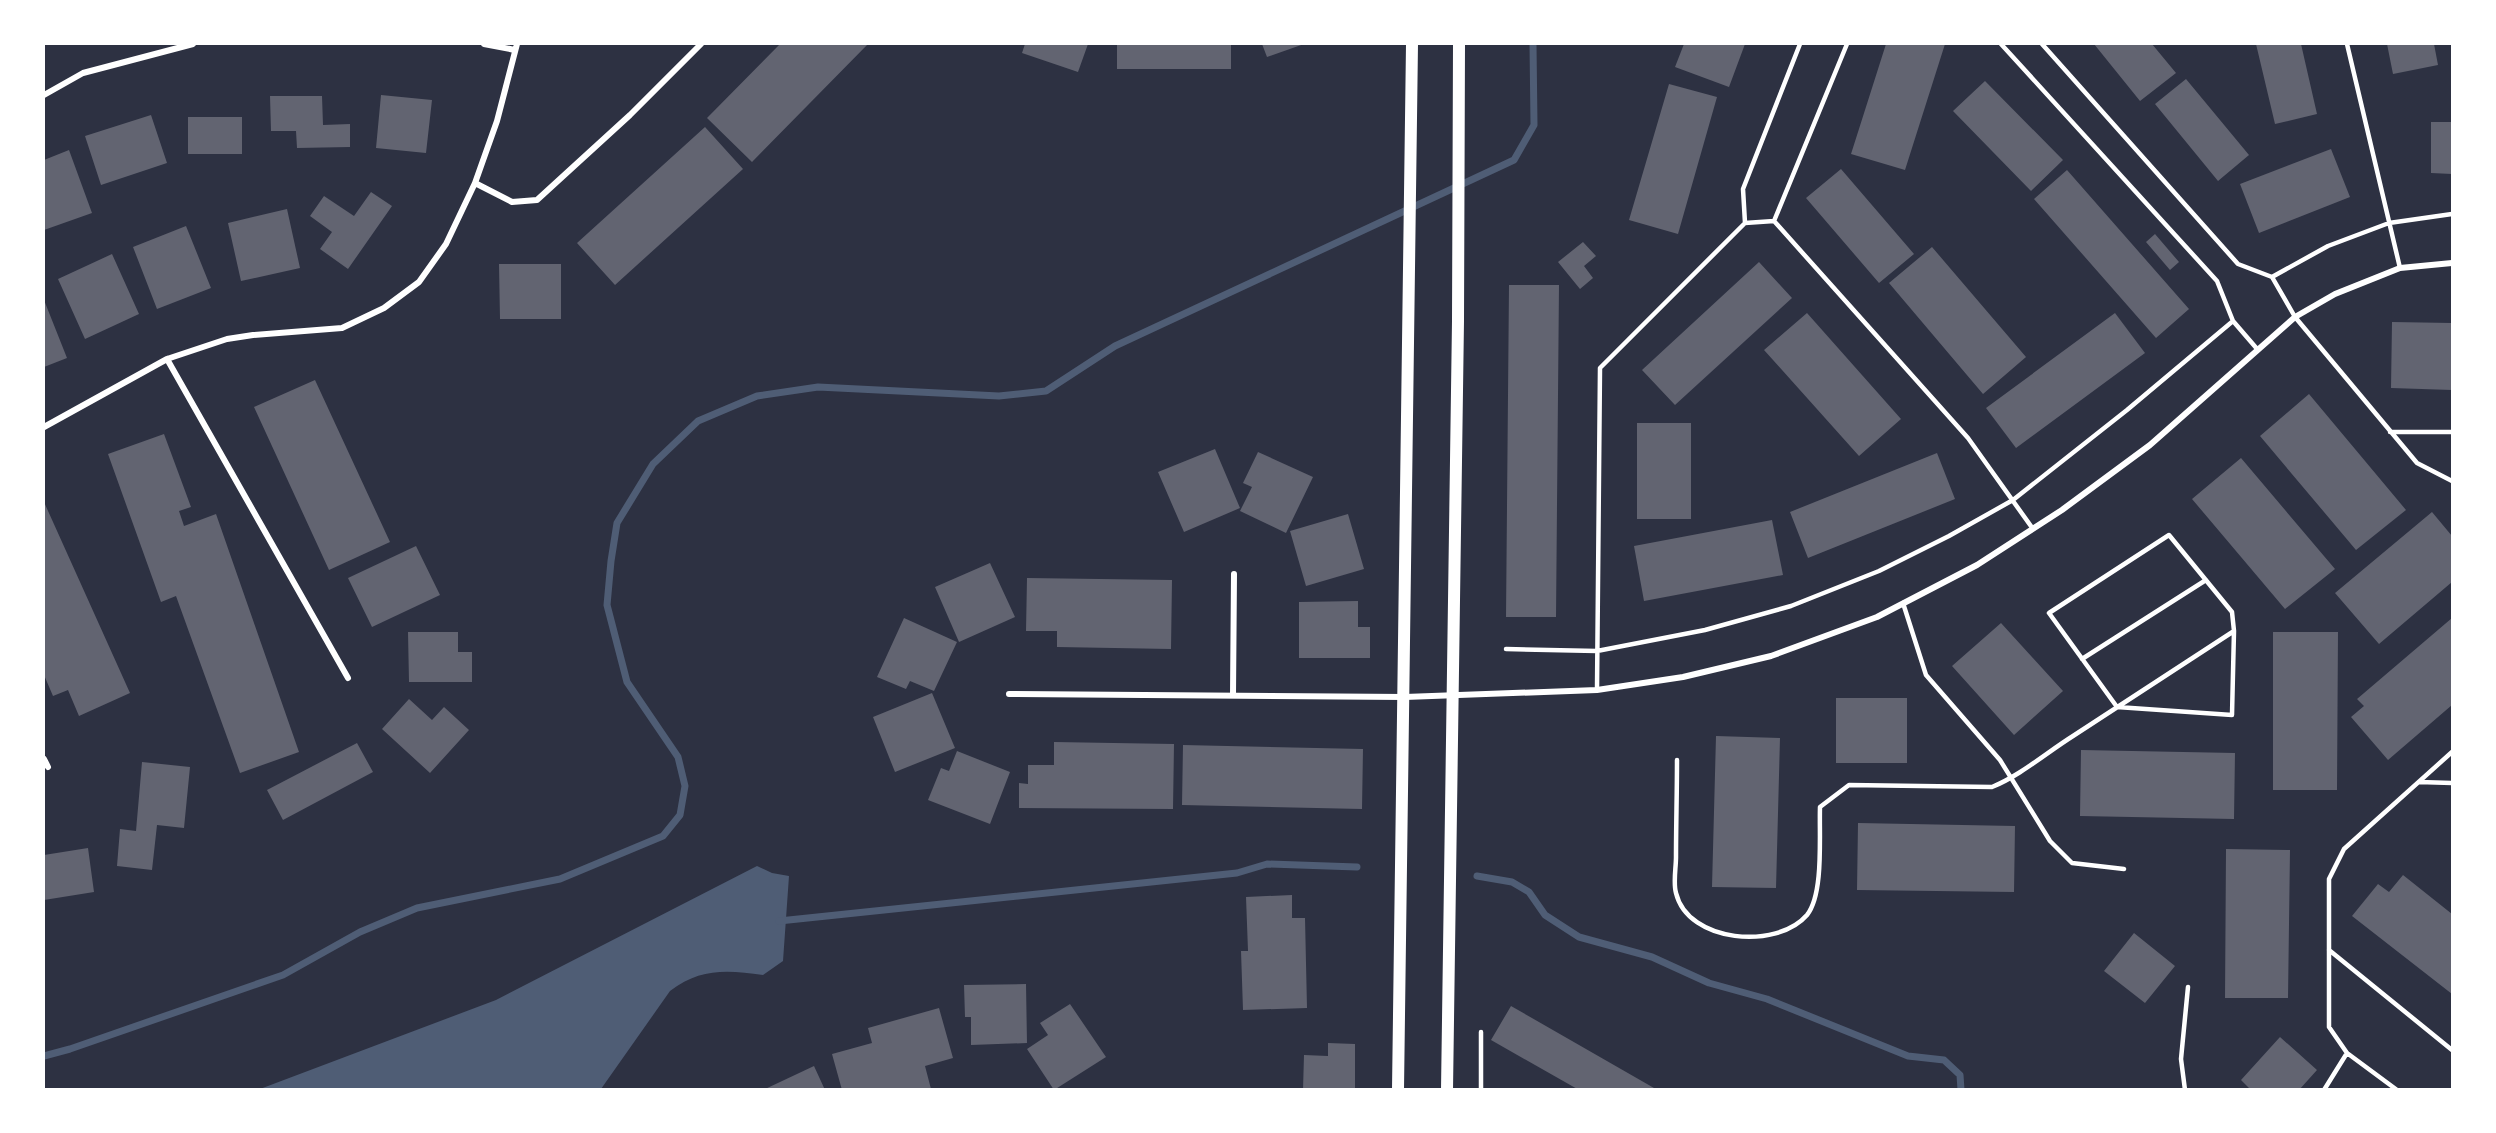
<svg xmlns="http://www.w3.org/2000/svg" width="2496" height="1133" viewBox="0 0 2496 1133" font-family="'Roboto Condensed',sans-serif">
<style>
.water{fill:#4f5d75}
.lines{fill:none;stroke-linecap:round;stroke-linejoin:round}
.stream{stroke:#4f5d75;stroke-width:7}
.building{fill:#626471}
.service{stroke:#fff;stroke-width:4.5}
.minor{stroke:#fff;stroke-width:6}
.secondary{stroke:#fff;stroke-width:12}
</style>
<rect width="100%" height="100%" fill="#2d3142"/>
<path class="water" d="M757 866 772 873 789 876 783 961 763 975C727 970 700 968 670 991L601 1089H260L496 1000Z"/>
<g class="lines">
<path class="stream" d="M1477 876 1512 882 1529 892 1545 915 1579 937 1652 957 1709 983 1767 999 1908 1056 1944 1060 1960 1075 1961 1090
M779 921 1237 873 1267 864 1357 867
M44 1056 70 1049 283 975 360 932 417 908 560 879 663 836 680 815 685 786 678 757 627 682 607 605 611 561 617 523 653 464 698 421 757 396 818 387 999 396 1046 391 1115 346 1514 160 1534 125 1533 44"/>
</g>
<path class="building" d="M780 44H868L752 162 707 118Z
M1025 44H1088L1078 72 1022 53Z
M1117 44H1231V69H1117Z
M1262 44H1304L1267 57Z
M1684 44H1745L1729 87 1675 67Z
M1886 44H1945L1905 170 1851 154Z
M2094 44H2152L2176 73 2140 101Z
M2256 44H2301L2317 114 2275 124Z
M2387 44H2434L2438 65 2393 74Z
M2186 79 2249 155 2218 181 2155 104Z
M1985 81 2063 160 2031 191 1953 111Z
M1669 84 1717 97 1678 234 1629 220Z
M381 95 432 100 426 153 376 148Z
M270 96H322L323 125 350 124V147L297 148 296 131H271Z
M151 115 167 163 101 185 85 136Z
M188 117H242V154H188Z
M2431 122H2452V174L2431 173Z
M705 127 743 169 615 285 577 243Z
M2331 149 2350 197 2259 233 2240 184Z
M69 150 92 213 44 230V160Z
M1841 169 1914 254 1879 283 1806 198Z
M2067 170 2189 309 2156 338 2034 199Z
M371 192 392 206 348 269 320 249 332 232 310 216 324 196 354 216Z
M287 209 300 268 241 281 228 223Z
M186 226 211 288 157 309 133 247Z
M2155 234 2179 262 2170 270 2146 242Z
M1583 242 1596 256 1584 266 1593 278 1580 289 1558 262Z
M1932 247 2026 357 1983 394 1889 283Z
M112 254 139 314 85 339 58 279Z
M1759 262 1792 298 1675 405 1642 370Z
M499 264H561V319H500Z
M1509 285H1559L1556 617H1506Z
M44 300 67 358 44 367Z
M1807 313 1901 419 1859 456 1764 350Z
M2115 313 2145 353 2016 448 1986 408Z
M2392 322 2452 323V390L2391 388Z
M315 380 390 542 329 570 254 407Z
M2309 394 2406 510 2356 550 2260 436Z
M1637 423H1691V519H1637Z
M164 434 191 507 179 511 184 526 216 514 299 752 240 773 176 596 161 602 108 454Z
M1215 449 1240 508 1184 532 1158 472Z
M1258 452 1313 477 1286 533 1240 511 1252 487 1243 483Z
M1937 453 1955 499 1808 558 1790 512Z
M2241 458 2335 569 2285 609 2192 499Z
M44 502 130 693 79 716 68 690 53 696 44 675Z
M2432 512 2452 536V582L2379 644 2335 593Z
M1348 514 1364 569 1306 586 1290 531Z
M1772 520 1783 575 1644 601 1634 546Z
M416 546 440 595 372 627 348 578Z
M990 563 1015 617 959 642 935 587Z
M1027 578 1172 580 1171 649 1057 647V631H1026Z
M1358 601V627H1370V658H1299V602Z
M904 618 957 642 934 691 910 681 906 689 877 677Z
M2452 618V705L2388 760 2351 717 2364 706 2357 699Z
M2001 623 2063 691 2014 735 1952 666Z
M408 632H458V652H472V682H409Z
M2273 632H2338L2337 790H2273Z
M932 693 955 748 895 772 873 717Z
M1836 698H1907V763H1836Z
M409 699 432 720 444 707 469 730 430 773 382 729Z
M1716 736 1780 738 1776 888 1712 887Z
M1054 742 1174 744 1173 809 1019 808V783L1028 784V765H1054Z
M357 743 373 772 283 820 267 790Z
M1183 745 1363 749 1362 809 1182 805Z
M2081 750 2235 753 2234 819 2080 816Z
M957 751 1010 772 990 824 928 800 941 768 949 771Z
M142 762 190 767 184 828 157 825 152 870 117 866 120 829 136 831Z
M1858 823 2015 826 2014 892 1857 890Z
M88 848 94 892 44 900V855Z
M2226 849 2290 850 2288 998H2225Z
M2403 875 2452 914V994L2352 916 2378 884 2389 892Z
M1292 895V918H1305L1307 1008 1243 1010 1241 951H1248L1246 897Z
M2134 933 2175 966 2145 1003 2104 971Z
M1026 984 1027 1043 971 1045V1017H965L964 985Z
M1070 1004 1106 1057 1054 1090 1027 1049 1048 1035 1040 1023Z
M1511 1006 1654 1088 1653 1090H1579L1491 1040Z
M939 1008 953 1058 925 1066 931 1089 842 1090 832 1054 872 1043 868 1028Z
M2280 1037 2317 1070 2299 1090H2251L2241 1080Z
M1328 1043 1355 1044V1090H1303L1304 1055 1328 1056Z
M814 1066 825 1090H763Z"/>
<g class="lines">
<path class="service" d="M2001 44 2217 281 2233 321 2258 350
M2042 44 2238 264 2272 277 2295 317 2417 463 2452 481
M2347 44 2400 268
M1774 221 1968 438 2033 529
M1745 223 1743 189 1800 44
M2272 277 2328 246 2389 223 2452 214
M2390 432H2452
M1903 603 1926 675 2000 760 2050 841 2072 863 2124 869
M1506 649 1597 651 1705 630 1791 606 1879 571 1949 536 2013 500 2127 410 2233 321
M2082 659 2206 580
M1597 690 1600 368 1745 223 1774 221 1847 44
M1677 760C1677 793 1676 825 1676 857 1676 868 1673 883 1676 893 1688 943 1777 950 1807 915 1824 894 1819 835 1820 807L1849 785 1992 787C2021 775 2046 753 2073 736 2127 701 2180 666 2234 631L2232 715 2117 707 2049 613 2169 535 2232 612 2234 631
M2419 782 2452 783
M2329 950 2452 1050
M1481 1032V1090
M2185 1090 2181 1059 2188 987
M2324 1090 2347 1053
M2397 1090 2347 1053 2329 1027V879L2344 849 2452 752"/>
<path class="minor" d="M484 44 515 50
M44 95 83 73 193 44
M475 183 512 202 537 200 630 115 701 44
M167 359 348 678
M44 427 167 359 227 339 253 335 342 328 384 308 419 282 446 244 475 183 497 121 517 44
M1009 694 1405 697 1597 690 1683 677 1771 656 1877 617 1977 565 2062 510 2150 445 2295 317 2335 294 2400 268 2452 263
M1233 695 1234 574
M44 759 48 767"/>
<path class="secondary" d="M1398 1090 1412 44
M1447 1090 1458 321 1459 44"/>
</g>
<rect width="2496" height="1133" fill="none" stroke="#ffffff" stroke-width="90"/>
</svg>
